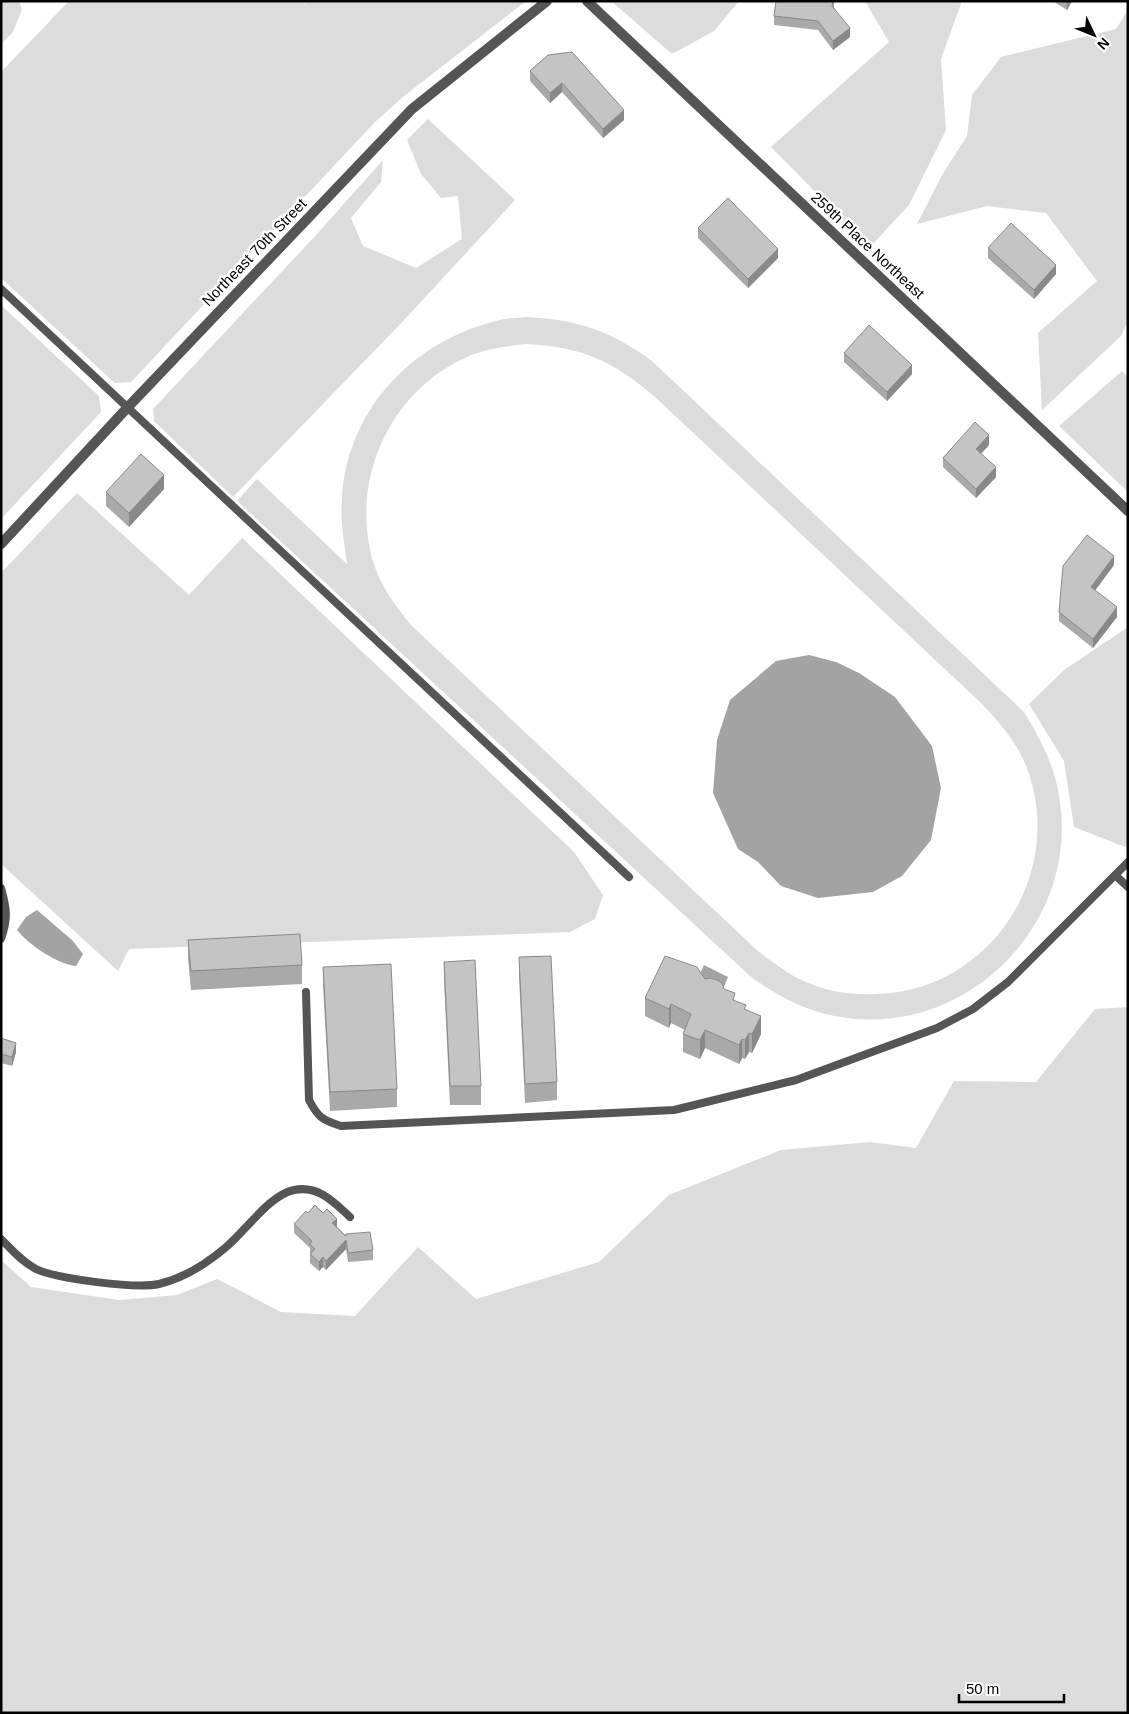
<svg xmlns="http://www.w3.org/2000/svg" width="1129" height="1714" viewBox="0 0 1129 1714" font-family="Arial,sans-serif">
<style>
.green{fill:#dcdcdc;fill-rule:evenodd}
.water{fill:#a3a3a3}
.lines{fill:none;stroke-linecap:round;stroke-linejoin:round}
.lane{stroke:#555;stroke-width:8}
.street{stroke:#555;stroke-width:10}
.wall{fill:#a9a9a9}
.shaded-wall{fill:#898989}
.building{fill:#c4c4c4;stroke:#898989}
.labels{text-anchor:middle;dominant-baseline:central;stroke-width:5;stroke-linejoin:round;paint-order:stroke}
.street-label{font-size:15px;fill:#000;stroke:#fff}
</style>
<rect width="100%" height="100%" fill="#fff"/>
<path class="green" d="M1 1H19L22 9 13 32 1 44Z
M69 1H302L308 7 303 1H526L404 96 375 122 131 382 115 383 1 278V72Z
M611 1H739L714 31 672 54Z
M865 1H962L941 59 946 130 909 205 870 247 771 147 889 42Z
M1128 10V321L1121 336 1042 410 1038 333 1097 281 1046 213 987 206 917 224 942 175 967 136 972 95 1001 57 1116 29Z
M428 119 515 200 406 318 233 497 154 421 153 409 317 234 383 160 381 182 351 218 363 246 416 268 462 239 458 196 441 198 421 174 407 140Z
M1 305 99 396 101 412 1 519Z
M526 317C575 319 612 331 652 361L1024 712C1041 739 1056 769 1060 802 1078 929 961 1041 835 1016 803 1010 776 995 750 976L237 501 257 479 347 564C344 542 340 520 342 497 348 409 412 342 496 321 505 318 516 318 526 317ZM526 344C582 347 611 360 654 396L981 703C1001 724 1020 746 1029 774 1064 879 987 991 877 994 853 995 828 992 806 982 789 975 774 963 759 952L412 626C395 606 379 584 372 558 350 475 394 385 474 354 491 348 509 346 526 344Z
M1122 371 1128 377V492L1059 426Z
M77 493 189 595 242 538 574 852 603 895 595 919 570 932 129 949 118 971 1 864V573Z
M1128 627V845L1125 847 1074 827 1064 761 1029 704 1064 670Z
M1128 1007V1713H1V1260L31 1287 119 1300 177 1295 217 1279 281 1312 355 1316 418 1247 476 1299 599 1262 669 1195 781 1150 870 1142 916 1148 954 1081 1036 1082 1095 1009Z"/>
<path class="water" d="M809 655 836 662 859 673 895 697 932 746 941 788 931 840 902 876 873 892 818 898 781 886 758 862 738 849 713 793 717 740 730 700 776 661Z
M37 910 72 940 83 954 76 966C57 964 29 945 17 930L26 917Z
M704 965 728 977 723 989 698 978Z"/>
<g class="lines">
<path class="lane" d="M1 289 629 877
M1115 875 1128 887
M1 888C7 909 8 919 1 939
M306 992 309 1100C318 1117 322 1120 341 1126L674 1110 796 1080 937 1028 973 1009 1008 982 1128 862
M1 1239C12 1250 22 1262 36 1269 57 1279 136 1289 159 1284 184 1278 206 1264 225 1248 245 1232 269 1195 294 1190 318 1185 334 1202 350 1217"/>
<path class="street" d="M587 1 1128 511
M1 544 128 407 412 109 547 1"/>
</g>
<path class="wall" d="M776 1H834V7L850 37 833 50 818 30 774 25V16Z
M1053 1H1072L1067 10Z
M548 55 624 120 603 138 562 92 550 103 530 81V71Z
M698 228 778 258 748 288 698 238Z
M988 248 1056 274 1034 299 988 258Z
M844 353 912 374 887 401 844 362Z
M989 445 981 454 996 477 976 498 943 467V458Z
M164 489 129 527 106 506V492Z
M1114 565 1095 590 1117 617 1093 648 1059 621V612Z
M188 940 302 965V984L191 990 188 959Z
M519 957 557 1082V1100L525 1103 519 976Z
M444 962 481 1086V1105H450L444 981Z
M323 967 397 1089V1107L330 1111 323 985Z
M705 979 724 989 735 1001 746 1010 761 1034 752 1053 749 1052 745 1059 742 1058 739 1064 705 1048 700 1059 683 1052V1034L685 1030 671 1023 669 1028 645 1016V998Z
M1 1038 16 1052 12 1066 1 1063Z
M308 1213 337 1227 346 1236 373 1250V1260L348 1262 346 1249 326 1270 323 1267 319 1271 310 1263V1248L294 1233V1224Z"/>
<path class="shaded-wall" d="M1067 1H1072L1067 10Z
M850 28V37L833 50V41Z
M562 83V92L550 103V93Z
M624 110V120L603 138V129Z
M778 249V258L748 288V279Z
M1056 265V274L1034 299V290Z
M912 365V374L887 401V392Z
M989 435V445L976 459V449Z
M996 467V477L976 498V489Z
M164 475V489L129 527V513Z
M1114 556V565L1091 596V587Z
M1117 607V617L1093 648V639Z
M671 1004V1023L669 1028V1009Z
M761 1016V1034L752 1053V1034Z
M705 1030V1048L700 1059V1040Z
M749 1033V1052L745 1059V1040Z
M742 1039V1058L739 1064V1045Z
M16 1043V1052L12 1066V1057Z
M337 1219V1228L332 1223Z
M346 1240V1249L326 1270V1261Z
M323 1257V1267L319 1271V1262Z"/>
<path class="building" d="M776 1H833L832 6 850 28 833 41 818 21 774 16Z
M572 52 624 110 603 129 562 83 550 93 530 71 548 55Z
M728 198 778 249 748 279 698 228Z
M1011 223 1056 265 1034 290 988 248Z
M869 325 912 365 887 392 844 353Z
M975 422 989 435 976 449 996 467 976 489 943 458Z
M141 454 164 475 129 513 106 492Z
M1087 535 1114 556 1091 587 1117 607 1093 639 1059 612 1063 566Z
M300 934 302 965 191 971 188 940Z
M551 956 557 1082 525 1084 519 957Z
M665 956 697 967 705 979 710 978 717 980 722 983 724 989 735 993 733 1000 746 1005 744 1009 761 1016 752 1034 749 1033 745 1040 742 1039 739 1045 705 1030 700 1040 683 1034 691 1014 671 1004 669 1009 645 998Z
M475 960 481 1086H450L444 962Z
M391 964 397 1089 330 1092 323 967Z
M1 1038 16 1043 12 1057 1 1054Z
M315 1205 323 1213 327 1209 337 1219 332 1223 346 1236V1234L370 1232 373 1250 348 1253 346 1240 326 1261 323 1257 319 1262 310 1254 315 1249 310 1244 312 1241 294 1224 306 1211 308 1213Z"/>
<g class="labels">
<g class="street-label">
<text transform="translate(868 245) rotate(43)">259th Place Northeast</text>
<text transform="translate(254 252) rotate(-46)">Northeast 70th Street</text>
</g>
</g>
<rect width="1129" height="1714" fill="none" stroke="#000000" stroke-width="5"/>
<g transform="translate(1094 35) rotate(133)" stroke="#ffffff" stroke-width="4" paint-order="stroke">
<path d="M0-4L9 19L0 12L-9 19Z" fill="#000000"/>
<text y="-8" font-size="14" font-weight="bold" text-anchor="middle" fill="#000000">N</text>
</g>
<path d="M959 1694v8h105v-8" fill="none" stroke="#000000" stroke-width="2.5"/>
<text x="966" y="1694" font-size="15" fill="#000000" stroke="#ffffff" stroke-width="4" paint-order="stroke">50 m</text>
</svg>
